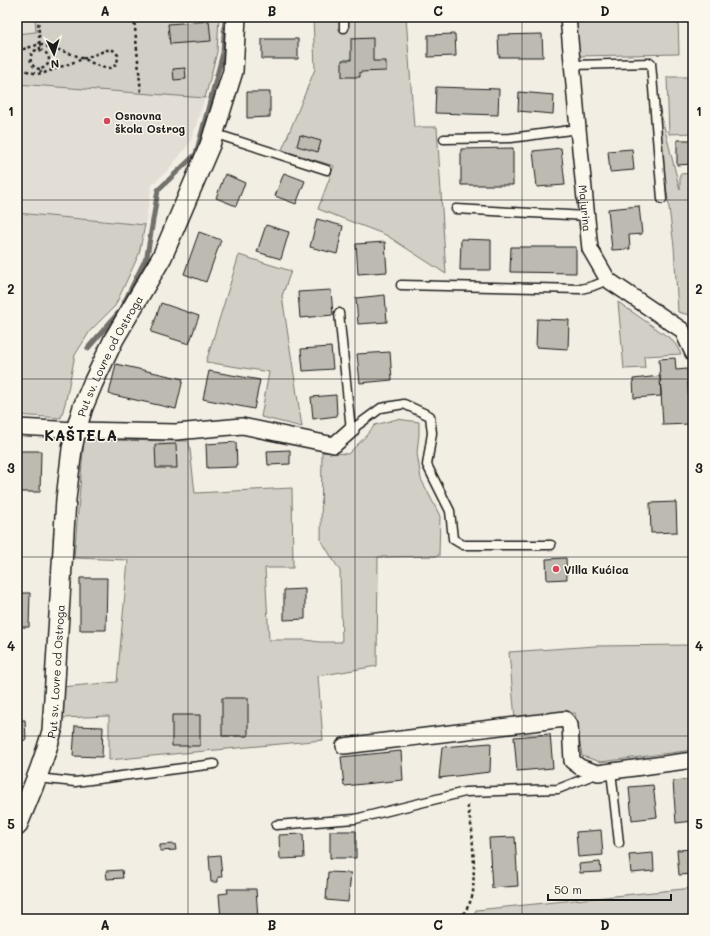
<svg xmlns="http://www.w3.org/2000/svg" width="710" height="936" viewBox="0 0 710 936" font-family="Mali,sans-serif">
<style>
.built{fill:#e2ded5}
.green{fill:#d2cfc6;stroke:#777671}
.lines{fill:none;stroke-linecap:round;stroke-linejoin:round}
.stream{stroke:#716f6b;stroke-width:5}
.building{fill:#bdbab1;stroke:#1c1c1c}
.service-casing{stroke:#1c1c1c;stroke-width:11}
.minor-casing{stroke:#1c1c1c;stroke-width:18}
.tertiary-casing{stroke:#1c1c1c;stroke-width:22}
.path{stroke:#1c1c1c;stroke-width:2.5;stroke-dasharray:3 3;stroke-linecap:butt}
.service{stroke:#fbf7ec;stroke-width:8}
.minor{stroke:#fbf7ec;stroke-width:15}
.tertiary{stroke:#fbf7ec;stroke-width:19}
.grid{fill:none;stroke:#1c1c1c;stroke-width:1;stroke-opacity:0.55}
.poi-dot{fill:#d1495b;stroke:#fbf7ec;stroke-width:1.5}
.labels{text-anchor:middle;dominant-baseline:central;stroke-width:3;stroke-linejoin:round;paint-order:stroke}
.poi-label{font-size:11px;font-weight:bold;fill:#1c1c1c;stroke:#fbf7ec;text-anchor:start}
.street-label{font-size:11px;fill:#1c1c1c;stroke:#fbf7ec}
.district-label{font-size:15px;font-weight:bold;letter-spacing:1px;fill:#1c1c1c;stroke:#fbf7ec}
.neatline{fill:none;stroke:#1c1c1c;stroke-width:1.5}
.grid-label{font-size:13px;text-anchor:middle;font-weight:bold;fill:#1c1c1c}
</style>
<rect width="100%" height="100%" fill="#f2eee4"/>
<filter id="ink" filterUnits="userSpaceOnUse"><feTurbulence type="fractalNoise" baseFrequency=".025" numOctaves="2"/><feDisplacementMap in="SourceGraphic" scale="8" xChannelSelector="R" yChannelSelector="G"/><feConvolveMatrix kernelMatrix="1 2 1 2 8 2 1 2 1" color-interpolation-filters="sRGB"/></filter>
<g filter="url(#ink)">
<path class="built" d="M17 17H219L217 52 205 98 190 143 168 170 152 185 145 225 17 213Z"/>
<path class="green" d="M35 17H219L217 52 205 98 17 84V34L36 32Z
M313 17H406L414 127H437L446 274 386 235 318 209 334 166 282 150 315 69Z
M574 17H678L679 54 578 56Z
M667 77H693V133L669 134Z
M652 78 680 190V174L693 173V316L678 312 674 246Z
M17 213 145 225 139 254 115 306 90 331 75 355 66 400 61 418 17 415Z
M239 255 291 271 282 296 302 427 261 417 269 372 206 362Z
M618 302 671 339 676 345 681 354 644 356 645 368 624 369Z
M397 419 419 422V434L417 453 421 479 440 516 439 556 378 557 377 666 318 676 323 740 109 760V716L62 718 61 687 117 682 128 560 74 558 84 440 189 441 195 493 292 488 293 568H265L269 640H306L319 642H342L340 571 321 540 322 452 348 454 364 438 375 425Z
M693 645V750L601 762 582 756 575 713 515 719 509 652 595 646Z
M693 888V919H472L476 910Z"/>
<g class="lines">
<path class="stream" d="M88 348 120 311 147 256 158 190 196 154 223 53 225 17"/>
</g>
<path class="building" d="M209 21 211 41 170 44 168 24Z
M455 34 456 56 428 57V35Z
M542 34 543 57H499L498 35Z
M373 38V61H386V71L360 72V77H342V60H351V39Z
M262 39H298V59H262Z
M185 68 186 79 174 80 173 69Z
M436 87 499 89 498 115 435 113Z
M247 92H270V117L247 118Z
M519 92 554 95 553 114 518 111Z
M300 135 321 141 318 152 297 146Z
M677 140H693V164L677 165Z
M513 148V185H461V149Z
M561 148 565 185 537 187 533 151Z
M632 149 634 170 610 172 608 151Z
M284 173 305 181 296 204 275 196Z
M225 174 245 183 236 206 216 198Z
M688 205H693V228L690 229Z
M639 206 642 234 629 235 630 249 612 250 608 209Z
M317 219 343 226 337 254 310 247Z
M266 225 289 232 281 259 257 252Z
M199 232 221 240 206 282 184 274Z
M461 239 491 240V270H460Z
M385 242 387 272 358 274 356 244Z
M511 247H576V273L510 272Z
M331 290 333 315 300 318 298 292Z
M385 295 387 322 358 324 356 298Z
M161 303 199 316 189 344 151 332Z
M537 319 569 320 568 349 536 347Z
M331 347 333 369 303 371 301 349Z
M390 352 392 380 360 383 357 354Z
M675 358 676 370 687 369 690 424 663 425 659 359Z
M116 364 183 379 176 409 109 394Z
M209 371 260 380 254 409 203 399Z
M660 376 661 396 634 398 633 379Z
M336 395 337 416 313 419 311 397Z
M236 442 237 467 207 468 206 444Z
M176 444 177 468H156L155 445Z
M290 450V464L268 465 267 451Z
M17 451H41L40 492H17Z
M676 502 677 532 651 533 650 503Z
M566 558 567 579 547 580 546 559Z
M80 578H107L106 630H80Z
M305 589V619L284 620V590Z
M17 593H30L29 627H17Z
M222 698H248V736H222Z
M172 715H200V746H172Z
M17 720H25L26 740 17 741Z
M75 726 103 727 102 757 73 756Z
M550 734 553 768 517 771 514 737Z
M491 743 490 772 439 778 442 747Z
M401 751 403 780 344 786 341 757Z
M693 779V821L676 823 673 781Z
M653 785 657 817 632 820 629 787Z
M601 830 603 855 578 857 576 832Z
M330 831H356V858H330Z
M303 834 304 858 280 859 279 835Z
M515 837 518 886 492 888 489 838Z
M175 844 176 850 160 851V845Z
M693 849V874L679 875 677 850Z
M653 853 654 871 631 873 629 855Z
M220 855 222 877H218V882H211L209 856Z
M600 862 601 872 580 873 579 864Z
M122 870 123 878 107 879 106 871Z
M328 872 351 873 348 902 326 900Z
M227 889H256L258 919H221L219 894 228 893Z"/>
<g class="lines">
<g class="service-casing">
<path id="service" d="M344 17V28
M573 65 651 63 662 199
M213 133 327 170
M444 139 511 138 578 129
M456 209 587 216
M401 285 581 289 593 286 608 280
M339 313 351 430
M351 430 381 408 404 404 430 416 432 433 427 465 450 511 453 539 463 545H551
M611 771 619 843
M37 778 75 782 214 764
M276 825 355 819 465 792 558 789 596 774"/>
</g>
<g class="minor-casing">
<g id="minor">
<path id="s1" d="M568 17 578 129 590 249 608 280 682 330 693 353"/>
<path d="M17 427 76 430 176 432 242 426 334 445 351 430"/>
<path d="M344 746 565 719 570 725 572 761 580 767 598 773 693 760"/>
</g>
</g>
<g class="tertiary-casing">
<g id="tertiary">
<path id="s2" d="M17 826C30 795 43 764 52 731L66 499 72 449 76 430 83 407 93 383 114 339 162 257 210 145 233 71 236 17"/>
</g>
</g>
<path class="path" d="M134 17 141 93
M38 18 52 17
M31 19 38 18 40 50
M17 51 37 45H42C56 49 71 53 84 59 91 62 100 68 108 68 116 68 118 62 118 55L113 50H107L44 73 37 74 17 68
M40 69C31 68 28 59 33 51 50 46 55 66 40 69L41 73
M460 919 469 905 473 894 474 865 472 830 467 803"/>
<use href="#service" class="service"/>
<use href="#minor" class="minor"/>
<use href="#tertiary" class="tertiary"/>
</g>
</g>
<path class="grid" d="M188 17V919M355 17V919M522 17V919M17 200H693M17 379H693M17 557H693M17 736H693"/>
<g class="poi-dot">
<circle cx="107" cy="121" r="4"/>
<circle cx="556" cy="569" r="4"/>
</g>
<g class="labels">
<g class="poi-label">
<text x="115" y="115">Osnovna<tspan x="115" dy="13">škola Ostrog</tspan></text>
<text x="564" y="569">Villa Kućica</text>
</g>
<g class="street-label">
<text stroke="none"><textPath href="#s1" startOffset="192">Majurina</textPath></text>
<text stroke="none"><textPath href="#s2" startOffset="485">Put sv. Lovre od Ostroga</textPath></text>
<text stroke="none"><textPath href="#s2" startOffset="161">Put sv. Lovre od Ostroga</textPath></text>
</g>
<g class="district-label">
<text x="81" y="435">KAŠTELA</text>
</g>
</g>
<rect width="710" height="936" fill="none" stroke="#fbf7ec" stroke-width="44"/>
<g transform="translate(54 54) rotate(175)" stroke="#fbf7ec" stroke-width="3" paint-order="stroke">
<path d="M0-3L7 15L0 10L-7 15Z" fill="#1c1c1c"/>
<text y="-6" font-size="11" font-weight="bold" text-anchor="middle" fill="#1c1c1c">N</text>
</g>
<path d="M548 894v6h123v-6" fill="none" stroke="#1c1c1c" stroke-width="2"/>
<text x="554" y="894" font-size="12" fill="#1c1c1c" stroke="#fbf7ec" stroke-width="3" paint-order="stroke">50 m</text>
<rect x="22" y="22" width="666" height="892" class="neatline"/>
<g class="grid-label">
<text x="105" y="16">A</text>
<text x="272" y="16">B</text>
<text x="438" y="16">C</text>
<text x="605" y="16">D</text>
<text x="11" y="116">1</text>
<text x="699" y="116">1</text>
<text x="11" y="294">2</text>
<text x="699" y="294">2</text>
<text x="11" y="473">3</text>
<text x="699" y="473">3</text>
<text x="11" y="651">4</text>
<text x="699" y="651">4</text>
<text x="11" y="829">5</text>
<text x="699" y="829">5</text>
<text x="105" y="930">A</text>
<text x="272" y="930">B</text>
<text x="438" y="930">C</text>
<text x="605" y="930">D</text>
</g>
</svg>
